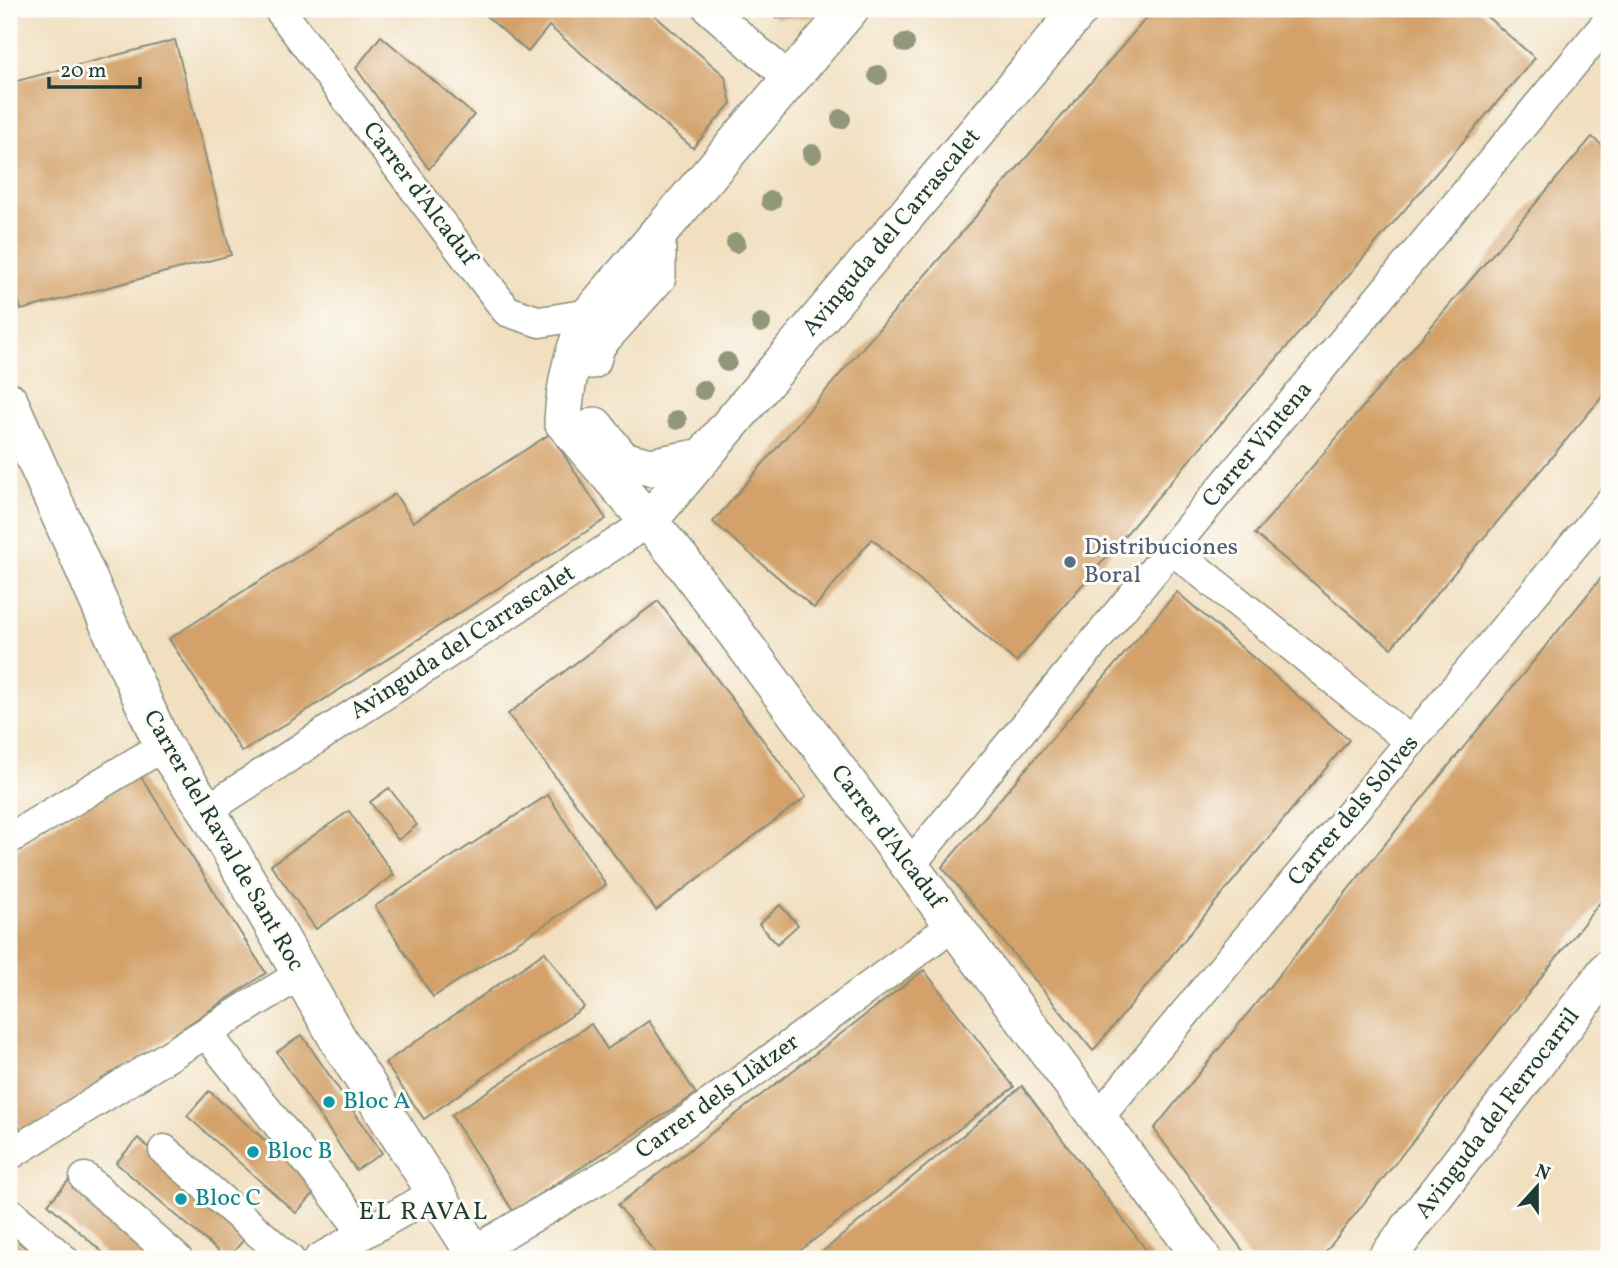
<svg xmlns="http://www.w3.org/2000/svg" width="1618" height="1268" viewBox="0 0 1618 1268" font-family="Vollkorn,serif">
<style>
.building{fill:#d3a169}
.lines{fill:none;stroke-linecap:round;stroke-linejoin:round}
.minor-casing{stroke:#888e7a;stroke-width:33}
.tertiary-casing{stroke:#888e7a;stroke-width:40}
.minor{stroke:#fff;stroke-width:30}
.tertiary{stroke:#fff;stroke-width:37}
.tree{fill:#919879}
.service-dot{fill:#5c6f8a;stroke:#fdfcf7;stroke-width:2.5}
.culture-dot{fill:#0f9aa8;stroke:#fdfcf7;stroke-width:2.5}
.labels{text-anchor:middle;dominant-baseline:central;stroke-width:6;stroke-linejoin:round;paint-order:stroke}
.street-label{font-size:24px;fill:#1f3d34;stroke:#fdfcf7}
.service-label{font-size:24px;fill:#4e5e75;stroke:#fdfcf7;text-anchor:start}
.culture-label{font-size:24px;fill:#0d838f;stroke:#fdfcf7;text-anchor:start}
.neighbourhood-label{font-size:26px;letter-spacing:2px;fill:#1f3d34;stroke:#fdfcf7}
</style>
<rect width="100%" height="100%" fill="#fdfcf7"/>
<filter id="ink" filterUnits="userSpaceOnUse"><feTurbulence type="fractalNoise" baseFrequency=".0143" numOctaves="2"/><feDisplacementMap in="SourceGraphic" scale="14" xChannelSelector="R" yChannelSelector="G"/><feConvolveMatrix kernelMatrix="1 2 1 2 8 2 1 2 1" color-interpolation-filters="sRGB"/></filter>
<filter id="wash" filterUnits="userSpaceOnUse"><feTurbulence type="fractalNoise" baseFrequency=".00686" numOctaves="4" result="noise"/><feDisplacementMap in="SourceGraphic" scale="28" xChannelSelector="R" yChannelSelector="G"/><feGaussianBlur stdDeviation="1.57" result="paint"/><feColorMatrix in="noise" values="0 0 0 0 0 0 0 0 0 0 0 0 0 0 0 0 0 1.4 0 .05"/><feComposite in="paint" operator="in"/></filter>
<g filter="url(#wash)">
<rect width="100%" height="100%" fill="#f1dfc0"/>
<g id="blocks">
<path class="building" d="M478 9H647L725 76 731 103 693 148 549 26 528 52Z
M765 9H819L812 17 776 18Z
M1154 9H1478L1535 58 1016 662 872 539 814 608 713 522Z
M381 36 474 115 429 169 356 68Z
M175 40 231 255 21 310 9 265V83Z
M1592 137 1609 151V389L1391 648 1255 534Z
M550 434 606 519 242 752 169 639 395 494 413 522Z
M1609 568V891L1320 1259H1249L1154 1129Z
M1177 592 1349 740 1093 1051 942 867Z
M658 601 806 797 656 910 508 714Z
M138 772 266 973 24 1134 9 1112V855Z
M389 788 417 825 398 840 370 802Z
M548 795 606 885 433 997 375 906Z
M349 811 394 875 316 929 271 865Z
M780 905 798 925 777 944 759 924Z
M545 952 584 1007 424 1119 385 1063Z
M924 970 1014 1087 789 1259H660L618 1205Z
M649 1021 696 1094 513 1211 451 1115 591 1024 607 1049Z
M302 1035 382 1153 356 1170 277 1052Z
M1022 1086 1153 1259H814Z
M209 1091 319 1188 296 1213 187 1116Z
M138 1138 248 1235 227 1259 116 1163Z
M70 1179 161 1259H110L48 1204Z
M9 1233 38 1259H9Z"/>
</g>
</g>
<g filter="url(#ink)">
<use href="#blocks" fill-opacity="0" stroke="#888e7a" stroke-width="2"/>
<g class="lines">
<g class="minor-casing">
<path id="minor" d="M279 9 507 311 540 322 590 314
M709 9 789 78
M1172 549 1411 742
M207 810 647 523
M9 839 163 746
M909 866 1606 24
M206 1033 364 1233
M1098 1118 1609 503
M164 1150 289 1259
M9 1155 299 975
M85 1178 177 1259
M9 1212 63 1259
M472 1252 642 1154 953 925
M319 1259 433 1194"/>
</g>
<g class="tertiary-casing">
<path id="tertiary" d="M850 9 590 314C573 350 565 382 563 422L679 557 1203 1259
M592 360 597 344 657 277V234
M9 401 163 746 207 810 339 1041 478 1259
M595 426 622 460 650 467 703 457
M647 523 1080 9
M1386 1259 1609 968"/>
</g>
<use href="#minor" class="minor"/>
<use href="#tertiary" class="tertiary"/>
</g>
<g class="tree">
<circle cx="905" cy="43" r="10"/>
<circle cx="878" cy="75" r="10"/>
<circle cx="841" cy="119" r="10"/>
<circle cx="812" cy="154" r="10"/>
<circle cx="771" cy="201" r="10"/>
<circle cx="736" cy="243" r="10"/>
<circle cx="761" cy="323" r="10"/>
<circle cx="727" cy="362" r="10"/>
<circle cx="703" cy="390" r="10"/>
<circle cx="677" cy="420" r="10"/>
</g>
</g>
<circle class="service-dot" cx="1070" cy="562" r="7"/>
<g class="culture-dot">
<circle cx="329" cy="1102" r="7"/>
<circle cx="253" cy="1152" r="7"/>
<circle cx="181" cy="1199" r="7"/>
</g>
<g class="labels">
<g class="street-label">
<text transform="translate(419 194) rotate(53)">Carrer d'Alcaduf</text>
<text transform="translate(892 233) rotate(-50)">Avinguda del Carrascalet</text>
<text transform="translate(1258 445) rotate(-50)">Carrer Vintena</text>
<text transform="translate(463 643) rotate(-33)">Avinguda del Carrascalet</text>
<text transform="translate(1354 811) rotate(-50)">Carrer dels Solves</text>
<text transform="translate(887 837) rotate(53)">Carrer d'Alcaduf</text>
<text transform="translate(223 841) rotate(60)">Carrer del Raval de Sant Roc</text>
<text transform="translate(718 1097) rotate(-36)">Carrer dels Llàtzer</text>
<text transform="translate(1498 1114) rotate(-53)">Avinguda del Ferrocarril</text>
</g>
<g class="service-label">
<text x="1084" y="548">Distribuciones<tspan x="1084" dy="28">Boral</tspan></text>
</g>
<g class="culture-label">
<text x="343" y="1102">Bloc A</text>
<text x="267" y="1152">Bloc B</text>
<text x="195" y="1199">Bloc C</text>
</g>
<g class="neighbourhood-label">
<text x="424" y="1212">EL RAVAL</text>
</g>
</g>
<rect width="1618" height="1268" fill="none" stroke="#fdfcf7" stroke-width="35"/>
<g transform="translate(1537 1187) rotate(21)" stroke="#fdfcf7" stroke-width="5" paint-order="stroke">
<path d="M0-5L12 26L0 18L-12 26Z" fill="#1f3d34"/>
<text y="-10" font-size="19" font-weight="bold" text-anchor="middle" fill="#1f3d34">N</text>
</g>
<path d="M49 77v10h91v-10" fill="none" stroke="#1f3d34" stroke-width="3.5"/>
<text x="60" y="77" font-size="21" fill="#1f3d34" stroke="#fdfcf7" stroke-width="5" paint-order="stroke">20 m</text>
</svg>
